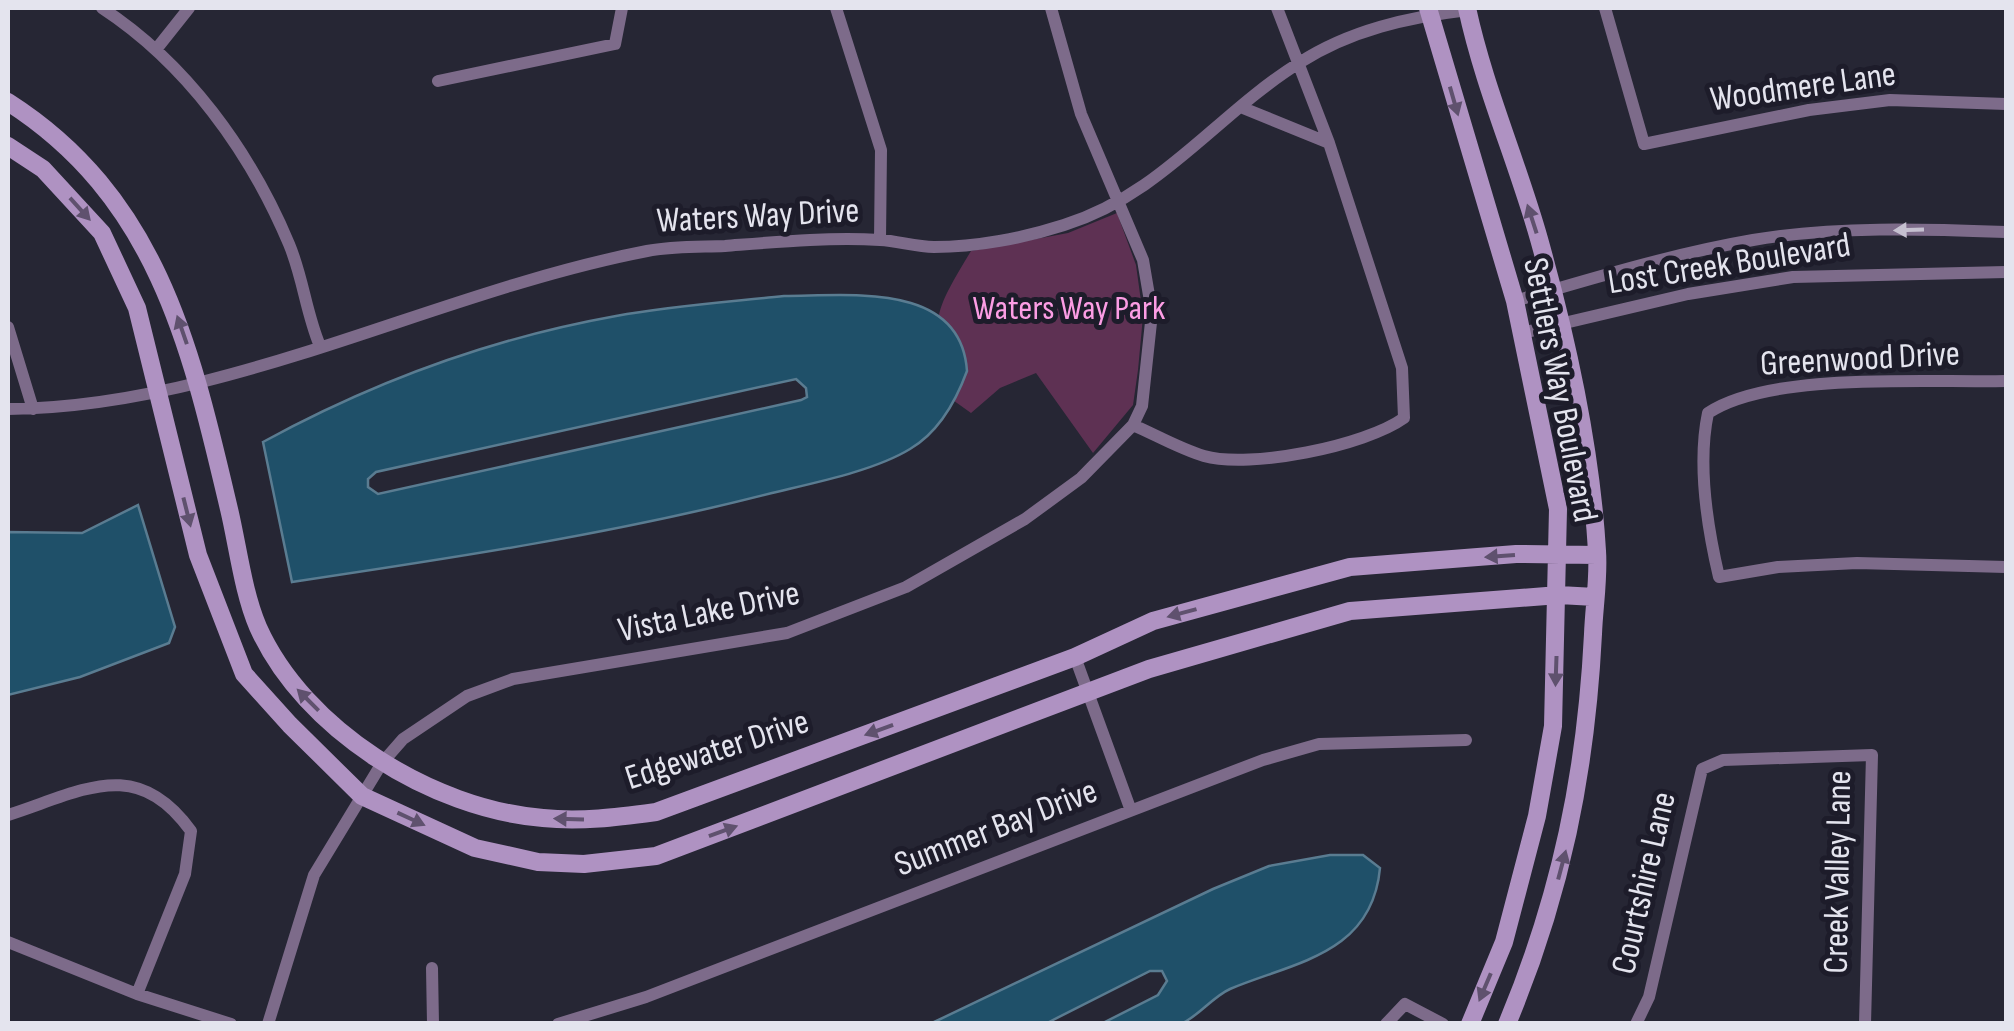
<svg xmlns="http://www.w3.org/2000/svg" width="2014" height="1031" viewBox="0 0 2014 1031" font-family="'Sofia Sans Condensed',sans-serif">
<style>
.green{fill:#5e3153}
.water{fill:#1f5069;stroke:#5a7c91;stroke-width:2.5;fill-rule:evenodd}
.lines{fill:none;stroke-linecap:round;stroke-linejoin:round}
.street{stroke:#7d6b8a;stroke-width:12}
.secondary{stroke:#af92c2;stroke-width:18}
.oneway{fill:#5f516e}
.oneway2{fill:#c5c0d0}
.labels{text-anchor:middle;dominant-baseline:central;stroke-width:10;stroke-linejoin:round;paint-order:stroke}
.street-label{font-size:35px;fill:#e4e4ee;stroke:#1d1c2a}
.park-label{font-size:35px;fill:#fc9de4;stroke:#1d1c2a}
</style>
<rect width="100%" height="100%" fill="#262634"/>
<path class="green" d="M1117 213 1136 265 1143 316 1138 370 1133 405 1093 453 1036 373 1000 388 971 413 943 393C933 317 931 317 971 251L1068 233Z"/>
<path class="water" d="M784 296C850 296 961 281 967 371 956 401 939 432 910 449 874 471 813 483 772 493 613 534 453 558 292 582L263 442C373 382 493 338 616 316 671 306 728 302 784 296ZM796 379 806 388 807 397 801 400 378 494 368 487V479L376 472Z
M138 505 175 627 169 643 80 677 8 695V532L82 533Z
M1330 855H1363L1380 868C1372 955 1294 962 1230 989 1212 997 1196 1019 1180 1024 1158 1030 1125 1024 1103 1023L1158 995 1167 981 1162 971H1150L1047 1023H932L1213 889 1269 866Z"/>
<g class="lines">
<path class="street" d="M102 8C186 63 250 151 289 244 303 277 306 313 320 346
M836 8 881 150 880 240
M1277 8 1329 143
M1605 8 1644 144 1809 110 1890 100 2006 104
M158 47 189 8
M438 81 615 44 622 8
M1515 301C1594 278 1672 254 1753 240 1836 226 1923 229 2006 232
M8 327 33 409
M1522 333 1688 294 1793 277 2006 272
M2006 381C1928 383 1771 371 1708 413 1697 465 1707 526 1719 577L1778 567 1857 563 2006 567
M8 409C227 407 434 292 647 251 672 246 699 247 725 246 776 242 829 237 880 240 898 241 916 247 934 247 976 247 1024 238 1064 225 1161 195 1216 115 1299 63 1350 30 1409 17 1468 10
M1133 425C1156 435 1180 449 1204 456 1250 469 1365 446 1404 418L1402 368 1329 143 1243 108
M1075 657 1130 808
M8 815C83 791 136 755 191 831L185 874 137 994
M8 942 137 994 231 1024
M432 968 433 1024
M268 1024 314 875 382 763 403 739 467 696 513 679 787 633 906 587 1025 519 1081 478 1133 425 1142 406 1152 313 1143 260 1081 114 1051 8
M558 1024 646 997 1263 760 1319 744 1466 740
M1386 1024 1405 1004 1443 1024
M1636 1024 1649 997 1702 769 1723 760 1872 755 1865 1024"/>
<path class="secondary" d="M1428 8 1515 301 1558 509 1553 726 1537 816 1504 942 1470 1024
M1467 8C1484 87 1517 161 1539 239 1567 339 1591 447 1597 551 1599 578 1594 607 1593 634 1586 773 1561 895 1507 1024
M8 102C158 198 191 348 229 509 238 547 243 592 258 627 304 730 432 809 543 818 581 822 618 817 656 812L1075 657 1153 621 1350 567 1516 554 1597 555
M8 146 43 169 102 233 137 308 198 555 244 674 290 725 362 796 475 848 538 862 584 864 656 856 1149 669 1350 611 1559 595 1595 597"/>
</g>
<defs><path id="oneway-solid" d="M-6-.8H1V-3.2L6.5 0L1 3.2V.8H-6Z" transform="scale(2.5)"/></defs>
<g class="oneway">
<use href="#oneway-solid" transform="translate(1454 101) rotate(74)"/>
<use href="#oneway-solid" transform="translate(80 209) rotate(48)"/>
<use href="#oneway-solid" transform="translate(1532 219) rotate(-108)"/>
<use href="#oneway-solid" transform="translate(182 330) rotate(-109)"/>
<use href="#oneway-solid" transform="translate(187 512) rotate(76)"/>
<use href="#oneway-solid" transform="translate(1500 556) rotate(176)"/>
<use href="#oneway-solid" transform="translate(1182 613) rotate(165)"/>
<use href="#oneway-solid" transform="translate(1556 671) rotate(92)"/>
<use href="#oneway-solid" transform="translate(308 700) rotate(-135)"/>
<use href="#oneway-solid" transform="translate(879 730) rotate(160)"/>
<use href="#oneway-solid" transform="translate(411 819) rotate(25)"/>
<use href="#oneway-solid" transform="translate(569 819) rotate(-178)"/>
<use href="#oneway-solid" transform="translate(723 831) rotate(-20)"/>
<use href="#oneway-solid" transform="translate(1562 865) rotate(-75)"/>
<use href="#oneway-solid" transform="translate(1485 987) rotate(113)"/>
</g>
<use class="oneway2" href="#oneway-solid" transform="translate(1909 230) rotate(178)"/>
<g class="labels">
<g class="street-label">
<text transform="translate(1803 87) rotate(-8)">Woodmere Lane</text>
<text transform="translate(758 216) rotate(-3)">Waters Way Drive</text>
<text transform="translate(1729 264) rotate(-9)">Lost Creek Boulevard</text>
<text transform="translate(1860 359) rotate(-3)">Greenwood Drive</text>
<text transform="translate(1560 390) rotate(79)">Settlers Way Boulevard</text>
<text transform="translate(709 612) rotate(-12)">Vista Lake Drive</text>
<text transform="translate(717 750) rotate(-18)">Edgewater Drive</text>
<text transform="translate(996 828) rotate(-21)">Summer Bay Drive</text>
<text transform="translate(1838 872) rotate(-89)">Creek Valley Lane</text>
<text transform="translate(1644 883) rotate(-77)">Courtshire Lane</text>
</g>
<g class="park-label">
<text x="1069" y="308">Waters Way Park</text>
</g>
</g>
<rect width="2014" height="1031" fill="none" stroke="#e4e4ee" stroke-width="20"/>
</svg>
